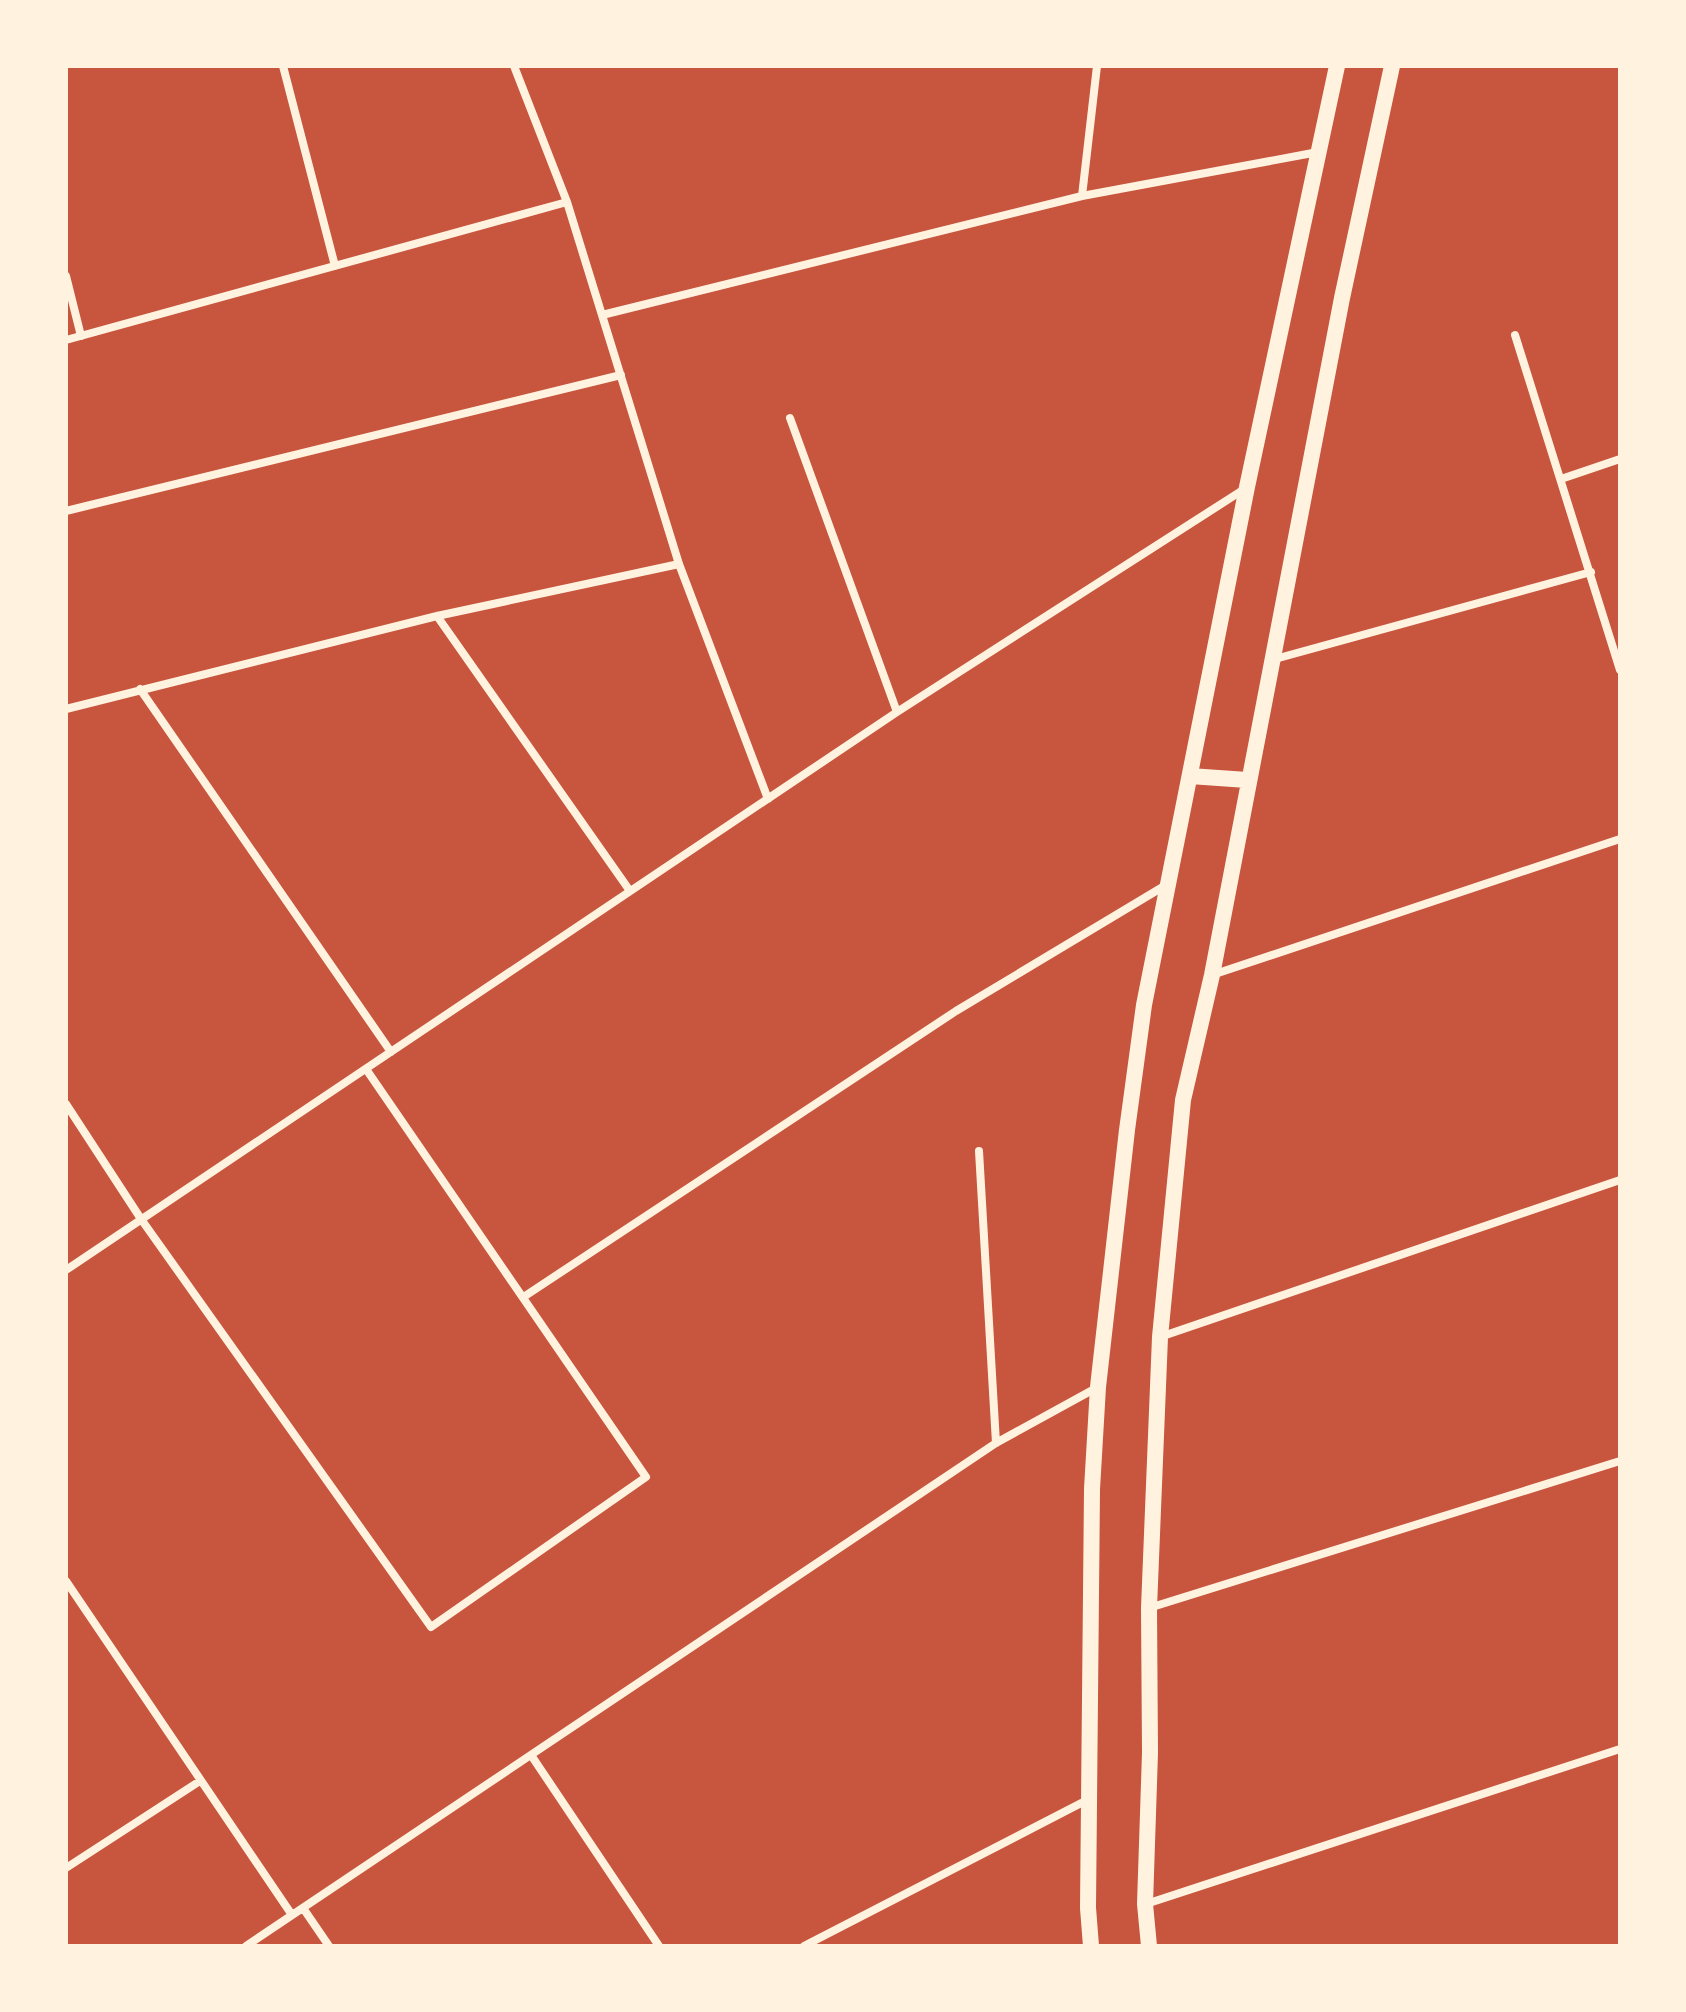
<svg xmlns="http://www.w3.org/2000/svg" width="1686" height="2012" viewBox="0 0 1686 2012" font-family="Barlow,sans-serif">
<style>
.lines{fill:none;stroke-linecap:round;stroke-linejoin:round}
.minor{stroke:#fff3e0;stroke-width:8}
.secondary{stroke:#fff3e0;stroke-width:16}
</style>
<rect width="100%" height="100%" fill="#c8553d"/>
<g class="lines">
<path class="minor" d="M283 66 335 266
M514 66 567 202 679 564 768 799
M1082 196 1097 66
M66 276 81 336
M602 315 1082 196 1318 152
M1515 335 1620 670
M66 340 567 202
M790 418 897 712
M1561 479 1620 459
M66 511 621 375
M437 616 630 891
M1275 659 1591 572
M140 689 391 1052
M66 709 437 616 679 564
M1212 975 1620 839
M66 1104 141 1219 431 1627 646 1477 366 1069
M979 1151 996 1443
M66 1270 897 712 1246 488
M525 1296 956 1011 1166 885
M1160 1337 1620 1180
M66 1581 292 1915
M1149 1608 1620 1461
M531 1755 659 1946
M66 1868 200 1781
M1146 1904 1620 1749
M303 1908 329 1946
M246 1946 996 1443 1098 1387
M804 1946 1091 1798"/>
<path class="secondary" d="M1190 776 1247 780
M1091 1946 1088 1908 1092 1489 1098 1387 1127 1130 1144 1005 1247 487 1337 66
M1149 1946 1145 1904 1150 1753 1149 1608 1160 1337 1183 1100 1212 975 1342 298 1392 66"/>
</g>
<rect width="1686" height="2012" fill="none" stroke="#fff3e0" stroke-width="136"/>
</svg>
